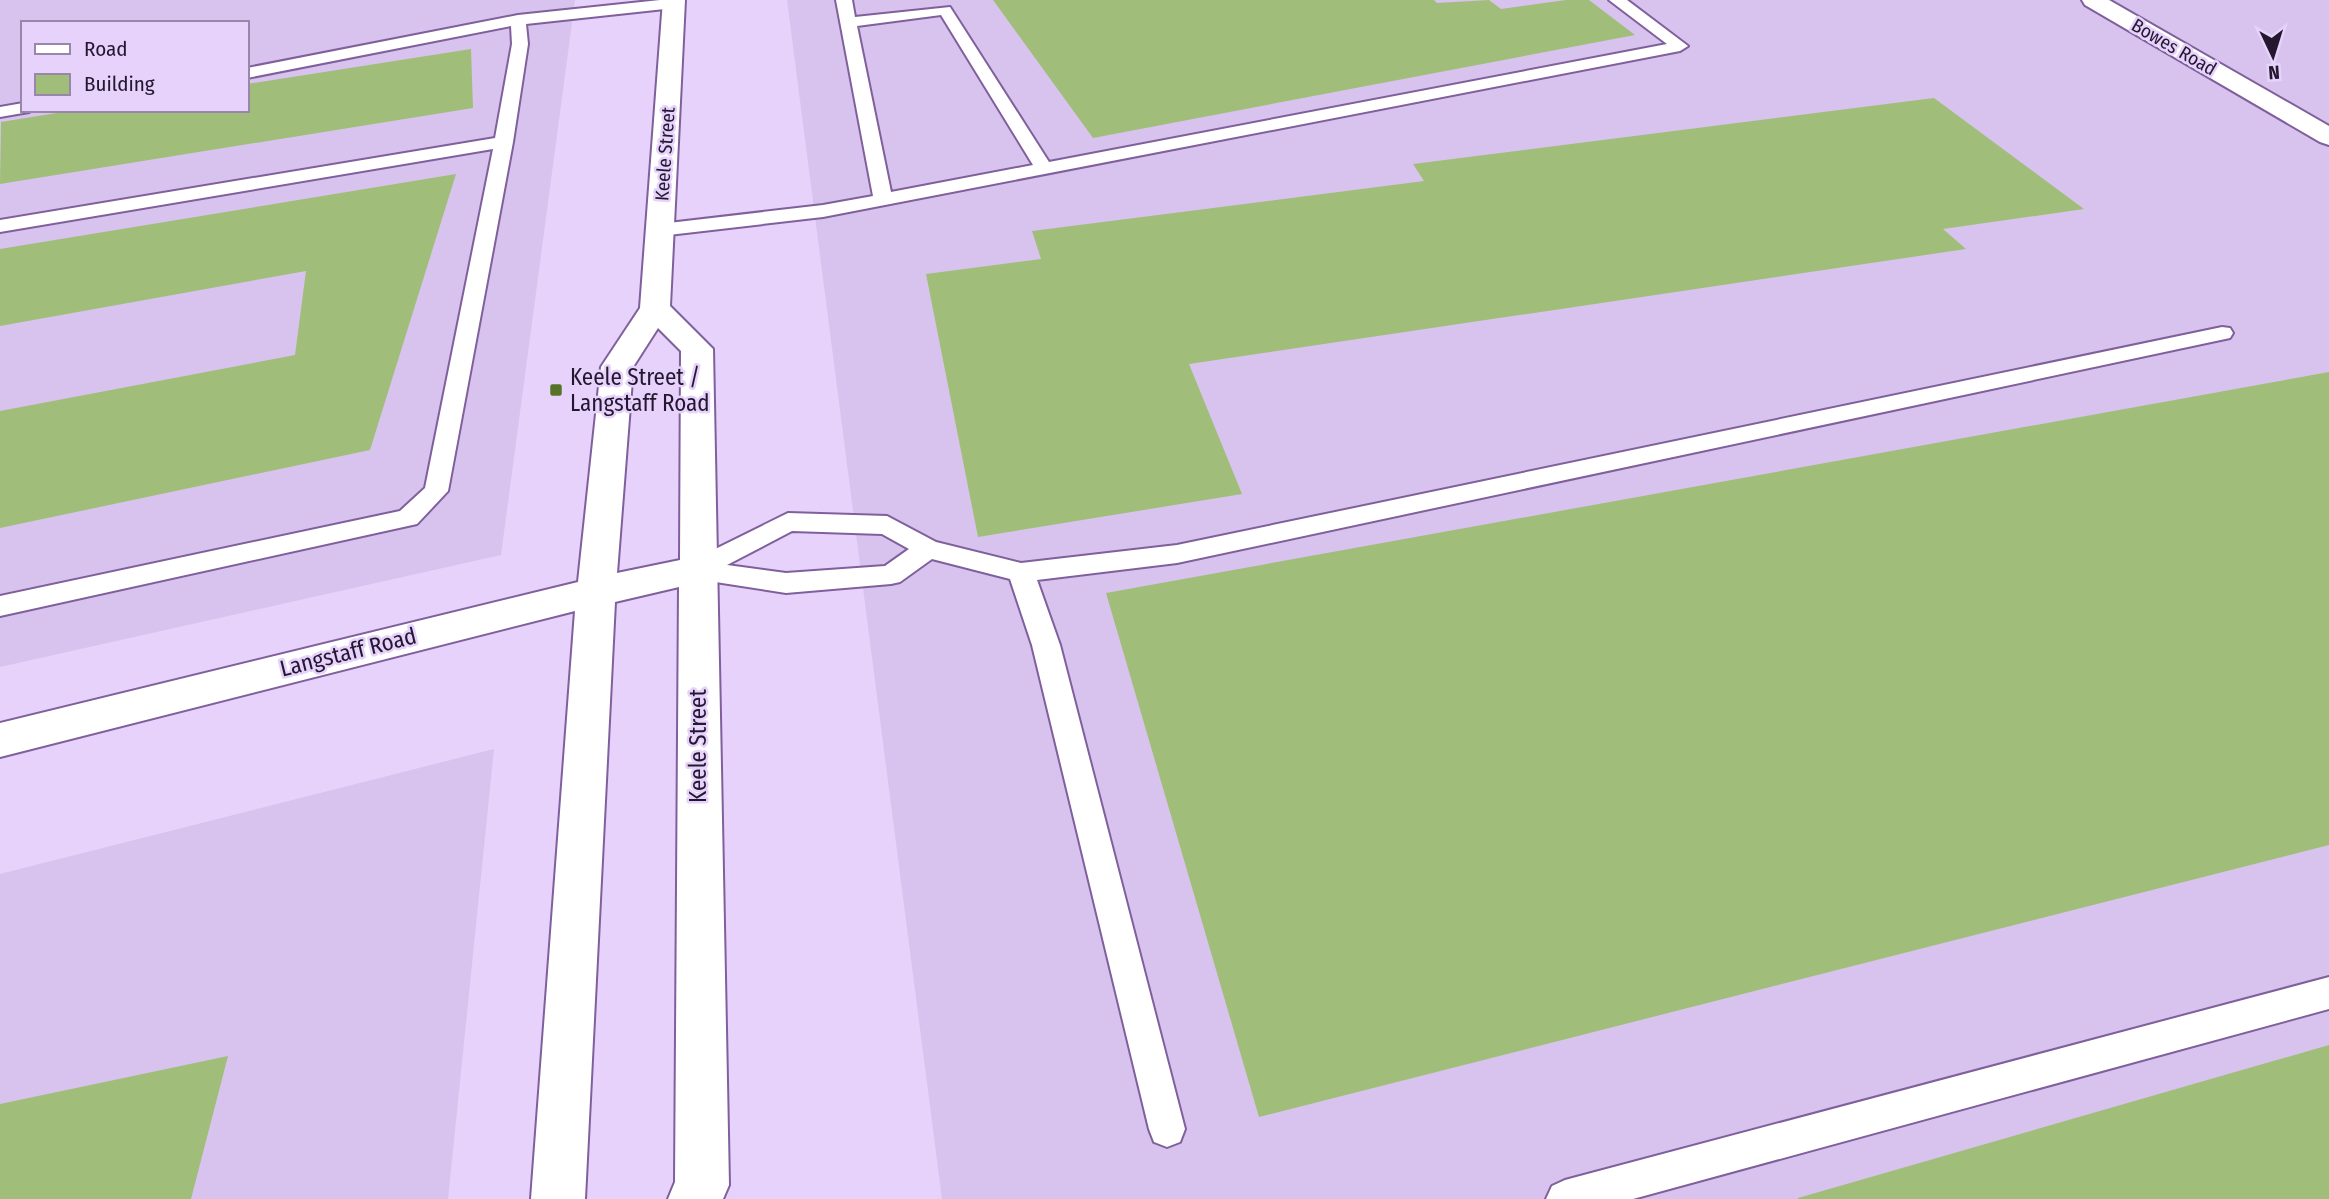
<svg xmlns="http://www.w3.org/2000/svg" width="2329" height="1199" viewBox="0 0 2329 1199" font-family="'Fira Sans Condensed',sans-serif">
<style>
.built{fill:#d8c3ee;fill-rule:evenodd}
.building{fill:#a0be79}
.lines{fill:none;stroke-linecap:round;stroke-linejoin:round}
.service-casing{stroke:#7f609c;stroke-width:4}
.minor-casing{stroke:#7f609c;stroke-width:4}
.secondary-casing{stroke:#7f609c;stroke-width:4}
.service{fill:#fff;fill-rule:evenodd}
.minor{fill:#fff;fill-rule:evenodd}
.secondary{fill:#fff;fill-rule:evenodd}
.poi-dot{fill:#567328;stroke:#e6d2fb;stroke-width:2.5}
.labels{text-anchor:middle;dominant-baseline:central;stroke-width:5;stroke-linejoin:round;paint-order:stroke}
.far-street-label{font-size:19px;fill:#241730;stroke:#e6d2fb}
.poi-label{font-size:23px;fill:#241730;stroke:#e6d2fb;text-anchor:start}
.street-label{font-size:23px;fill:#241730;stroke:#e6d2fb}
</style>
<rect width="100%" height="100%" fill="#e6d2fb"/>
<path class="built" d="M0 0H575L501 555 0 667ZM23 23H247V110H23Z
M787 0H2329V1199H942Z
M494 749 448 1199H0V874Z"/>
<path class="building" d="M993 0H1434L1437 3 1489 0 1501 9 1566 0H1589L1635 35 1093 138Z
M471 49 473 108 0 184 1 122 75 110H247V84Z
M1934 98 2084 209 1943 229 1966 249 1189 364 1242 494 978 537 926 274 1041 259 1032 231 1424 181 1413 164Z
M456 174 370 450 0 528V411L295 355 306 271 0 326V249Z
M2329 372V845L1259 1117 1106 593Z
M2329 1045V1199H1798V1198Z
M228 1056 191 1199H0V1104Z"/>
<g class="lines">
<g class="service-casing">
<path id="service" d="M660 0H679L682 3 674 8 526 24 528 44 513 142 448 491 417 524 0 616V596L400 511 425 488 493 149 0 232V220L495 138 512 44 511 26 247 78V68L518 15Z
M836 0H852L855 17 950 7 1049 162 1667 44 1609 0H1627L1688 46 1680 51 823 217 660 236 653 234 650 230 660 224 823 205 873 196ZM941 15 1033 165 891 192 857 26Z
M23 103V110L29 112 0 117V107Z
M2222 327 2230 328 2233 333 2230 338 1177 563 1037 580 1060 645 1185 1129 1180 1142 1167 1147 1154 1142 1149 1129 1032 645 1010 579 932 559 900 582 891 584 786 593 696 579 687 577 683 570 687 563 788 513 887 516 936 542 1021 563 1177 545ZM792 531 882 534 909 549 885 566 786 573 727 565Z
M2329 977V1009L1633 1199H1546L1552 1186 1565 1180Z"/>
</g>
<g class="minor-casing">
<path id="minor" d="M2082 0H2109L2329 126V145L2320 142 2085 5Z"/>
</g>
<g class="secondary-casing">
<path id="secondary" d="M663 0H685L670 306 713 349 729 1185 723 1199H668L675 1182 679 587 615 602 585 1199H531L575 611 0 757V723L578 582 601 367 640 308ZM658 328 681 351 680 560 617 573 633 367Z"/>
</g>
<use href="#service" class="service"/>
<use href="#minor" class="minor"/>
<use href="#secondary" class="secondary"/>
</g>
<rect class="poi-dot" x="549" y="383" width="14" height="14" rx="3.5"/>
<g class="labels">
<g class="far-street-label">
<text transform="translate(2174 47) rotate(30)">Bowes Road</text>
<text transform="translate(665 154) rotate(-86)">Keele Street</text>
</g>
<g class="poi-label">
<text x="570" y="377">Keele Street /<tspan x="570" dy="26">Langstaff Road</tspan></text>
</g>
<g class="street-label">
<text transform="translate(348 652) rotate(-14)">Langstaff Road</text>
<text transform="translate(698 746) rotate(-90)">Keele Street</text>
</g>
</g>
<rect x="21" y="21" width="228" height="91" fill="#e6d2fb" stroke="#9887aa" stroke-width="2"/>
<rect x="35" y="44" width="35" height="10" fill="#ffffff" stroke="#9887aa" stroke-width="2"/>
<text x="84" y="56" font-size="21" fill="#241730">Road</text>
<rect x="35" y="74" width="35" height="21" fill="#a0be79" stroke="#9887aa" stroke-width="2"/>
<text x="84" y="91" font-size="21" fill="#241730">Building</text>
<g transform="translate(2273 56) rotate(176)" stroke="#e6d2fb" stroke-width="5" paint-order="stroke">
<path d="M0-5L12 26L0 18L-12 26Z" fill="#241730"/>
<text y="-10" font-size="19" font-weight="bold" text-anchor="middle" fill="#241730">N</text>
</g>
</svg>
